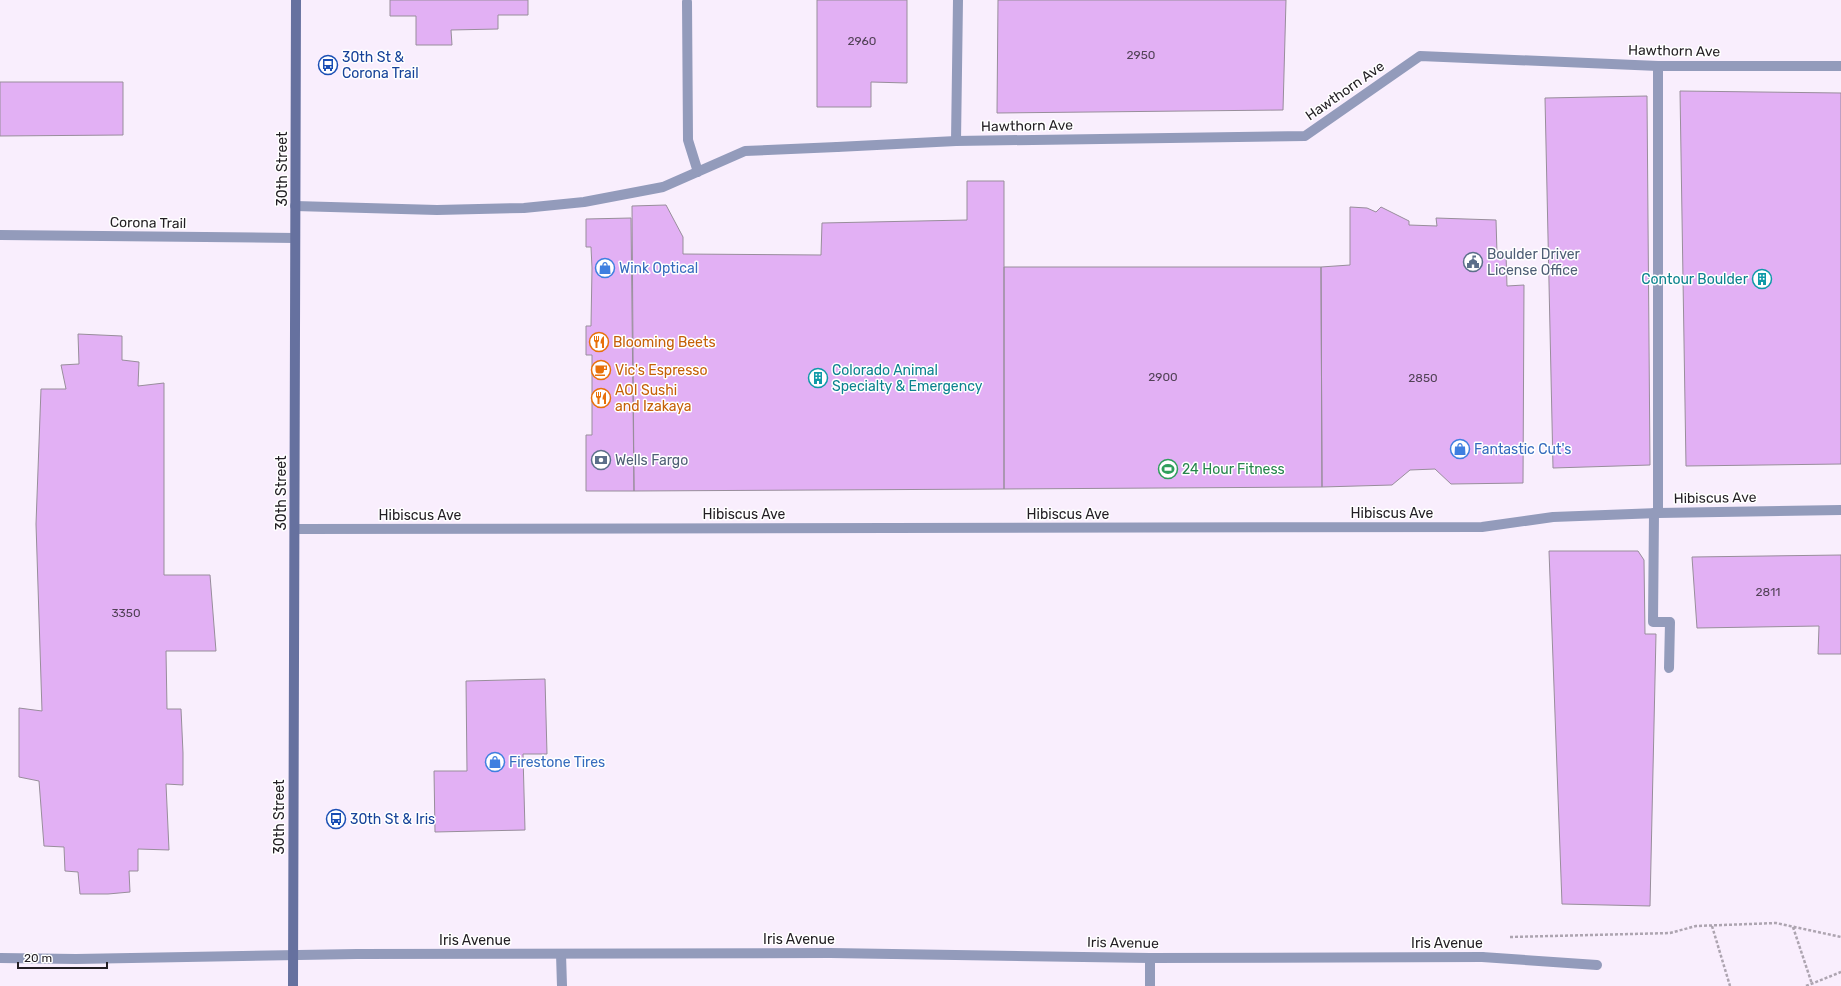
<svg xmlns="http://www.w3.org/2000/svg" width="1841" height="986" viewBox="0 0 1841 986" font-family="Rubik,sans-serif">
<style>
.building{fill:#e2b0f4;stroke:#988e9b}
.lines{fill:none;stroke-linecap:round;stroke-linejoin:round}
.path{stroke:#ada4b0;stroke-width:2.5;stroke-dasharray:3 2;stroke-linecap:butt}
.lane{stroke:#939bbb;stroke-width:10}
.street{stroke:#939bbb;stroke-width:10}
.secondary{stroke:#66719f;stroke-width:10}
.labels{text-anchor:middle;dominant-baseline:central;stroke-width:3;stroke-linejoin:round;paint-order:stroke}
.number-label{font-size:12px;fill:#524257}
.street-label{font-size:14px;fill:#221e23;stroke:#fff}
.transit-label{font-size:14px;fill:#164399;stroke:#fff;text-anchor:start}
.service-label{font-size:14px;fill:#4e5e75;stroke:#fff;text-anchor:start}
.shop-label{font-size:14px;fill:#366cbe;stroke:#fff;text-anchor:start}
.culture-label{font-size:14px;fill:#0d838f;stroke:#fff;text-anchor:end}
.food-label{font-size:14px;fill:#c56008;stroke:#fff;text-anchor:start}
.leisure-label{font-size:14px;fill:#27864d;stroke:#fff;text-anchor:start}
</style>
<rect width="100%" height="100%" fill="#f9eefd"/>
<path class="building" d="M390 0H528V15H498V29L451 30 452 45H416V16H390Z
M817 0H907V83L871 82V107H817Z
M998 0H1286L1283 110 997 113Z
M0 82H123V135L0 136Z
M1680 91 1841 93V464L1686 466Z
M1647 96 1650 465 1553 468 1545 98Z
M967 181H1004V489L634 491 632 206 666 205 683 237V254L821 255 822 223 967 220Z
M1350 207 1367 208 1376 212 1381 207 1409 221V225L1437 226 1436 218 1496 220 1497 253 1506 254 1507 286 1524 285 1523 483 1451 484 1435 469 1410 470 1392 485 1322 487 1321 267 1350 265Z
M631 218 634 491H586V435H592V355H586V326H591L592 268 591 247H586V219Z
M1004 267H1321L1322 487 1004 489Z
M78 334 122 336V360L139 362 138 386 164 383V575H210L216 651H166L167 709H181L183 753V785L166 784 169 850 138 849V871H129L130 892 108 894H80L78 872 65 871 64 847 44 846 39 781 19 777V708L42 711 36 524 41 389H66L61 365 79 364Z
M1549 551H1638L1644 560 1645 634H1656L1650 906 1562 904Z
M1841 555V654H1818L1819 626 1697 628 1692 557Z
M545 679 547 754H523L525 830 435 832 434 771H467L466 681Z"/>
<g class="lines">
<path class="path" d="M1712 926 1730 986
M1793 927 1812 984
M1510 937 1670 933 1696 926 1776 923 1841 937
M1806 986 1841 972"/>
<path class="lane" d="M687 2 688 140 698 172
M1658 66V513
M956 141 958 0
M295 206 437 210 524 208 584 202 663 187 745 151 837 147
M1654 513 1653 622H1670L1669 668
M561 954 562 986
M1482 957 1597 965
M1150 958V986"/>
<path class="street" d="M837 147 956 141 1305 136 1420 56 1658 66H1841
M0 235 295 238
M295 529 1482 527 1553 517 1658 513 1841 510
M0 958 76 959 357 954 830 953 1150 958 1482 957"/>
<path class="secondary" d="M293 986 296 0"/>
</g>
<defs>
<g id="bus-ring" transform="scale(1)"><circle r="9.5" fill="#fff" stroke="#1a4fb4" stroke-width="1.5"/><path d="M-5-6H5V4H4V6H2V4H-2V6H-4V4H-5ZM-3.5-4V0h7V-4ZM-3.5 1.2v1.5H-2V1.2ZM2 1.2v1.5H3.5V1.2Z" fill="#1a4fb4"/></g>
<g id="civic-ring" transform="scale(1)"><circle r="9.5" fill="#fff" stroke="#5c6f8a" stroke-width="1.5"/><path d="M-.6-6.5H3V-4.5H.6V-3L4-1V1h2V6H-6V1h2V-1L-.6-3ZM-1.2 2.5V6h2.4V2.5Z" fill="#5c6f8a"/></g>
<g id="shop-ring" transform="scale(1)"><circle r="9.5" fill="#fff" stroke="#3f7fe0" stroke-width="1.5"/><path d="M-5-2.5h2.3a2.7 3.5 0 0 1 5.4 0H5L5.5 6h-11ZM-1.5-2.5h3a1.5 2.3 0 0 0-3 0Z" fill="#3f7fe0"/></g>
<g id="building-ring" transform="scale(1)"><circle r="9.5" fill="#fff" stroke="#0f9aa8" stroke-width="1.5"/><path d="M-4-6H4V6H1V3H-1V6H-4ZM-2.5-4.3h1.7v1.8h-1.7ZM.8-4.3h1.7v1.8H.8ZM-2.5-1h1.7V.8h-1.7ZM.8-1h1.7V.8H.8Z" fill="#0f9aa8"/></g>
<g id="restaurant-ring" transform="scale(1)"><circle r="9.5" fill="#fff" stroke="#e8710a" stroke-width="1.5"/><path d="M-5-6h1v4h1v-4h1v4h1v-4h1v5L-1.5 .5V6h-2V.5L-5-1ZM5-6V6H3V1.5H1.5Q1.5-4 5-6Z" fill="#e8710a"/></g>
<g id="cafe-ring" transform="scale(1)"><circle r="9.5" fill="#fff" stroke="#e8710a" stroke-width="1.5"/><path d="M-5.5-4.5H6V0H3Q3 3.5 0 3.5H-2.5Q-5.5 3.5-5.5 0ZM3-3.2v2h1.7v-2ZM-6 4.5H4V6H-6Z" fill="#e8710a"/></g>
<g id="bank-ring" transform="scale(1)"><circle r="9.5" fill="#fff" stroke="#5c6f8a" stroke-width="1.5"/><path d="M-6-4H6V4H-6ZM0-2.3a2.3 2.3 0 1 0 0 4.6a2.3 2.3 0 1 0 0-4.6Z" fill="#5c6f8a"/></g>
<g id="stadium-ring" transform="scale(1)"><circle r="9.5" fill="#fff" stroke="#2e9e5b" stroke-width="1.5"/><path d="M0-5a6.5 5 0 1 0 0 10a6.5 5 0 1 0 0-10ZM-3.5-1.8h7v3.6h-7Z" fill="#2e9e5b"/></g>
</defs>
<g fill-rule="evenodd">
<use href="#bus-ring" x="328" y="65"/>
<use href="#civic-ring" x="1473" y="262"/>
<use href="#shop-ring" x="605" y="268"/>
<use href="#building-ring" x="1762" y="279"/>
<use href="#restaurant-ring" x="599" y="342"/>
<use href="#cafe-ring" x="601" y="370"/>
<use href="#building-ring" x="818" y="378"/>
<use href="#restaurant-ring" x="601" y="398"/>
<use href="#shop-ring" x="1460" y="449"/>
<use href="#bank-ring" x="601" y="460"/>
<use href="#stadium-ring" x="1168" y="469"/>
<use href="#shop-ring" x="495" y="762"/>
<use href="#bus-ring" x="336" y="819"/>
</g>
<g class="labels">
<g class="number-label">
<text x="862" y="41">2960</text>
<text x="1141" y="55">2950</text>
<text x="1163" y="377">2900</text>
<text x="1423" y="378">2850</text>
<text x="1768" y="592">2811</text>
<text x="126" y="613">3350</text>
</g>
<g class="street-label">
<text transform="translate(1674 51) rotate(1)">Hawthorn Ave</text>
<text transform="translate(1345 91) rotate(-35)">Hawthorn Ave</text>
<text transform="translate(1027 126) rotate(-1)">Hawthorn Ave</text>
<text transform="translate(282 169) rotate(-90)">30th Street</text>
<text transform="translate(148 223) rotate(1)">Corona Trail</text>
<text transform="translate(281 493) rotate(-90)">30th Street</text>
<text transform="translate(1715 498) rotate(-1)">Hibiscus Ave</text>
<text x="1392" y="513">Hibiscus Ave</text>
<text x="744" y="514">Hibiscus Ave</text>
<text x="1068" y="514">Hibiscus Ave</text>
<text x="420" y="515">Hibiscus Ave</text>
<text transform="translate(279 817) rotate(-90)">30th Street</text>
<text x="799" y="939">Iris Avenue</text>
<text x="475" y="940">Iris Avenue</text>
<text transform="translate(1123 943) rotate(1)">Iris Avenue</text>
<text x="1447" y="943">Iris Avenue</text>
</g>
<g class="transit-label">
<text x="342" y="57">30th St &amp;<tspan x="342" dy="16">Corona Trail</tspan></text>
<text x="350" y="819">30th St &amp; Iris</text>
</g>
<g class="service-label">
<text x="1487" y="254">Boulder Driver<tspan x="1487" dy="16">License Office</tspan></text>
<text x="615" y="460">Wells Fargo</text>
</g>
<g class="shop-label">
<text x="619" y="268">Wink Optical</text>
<text x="1474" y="449">Fantastic Cut's</text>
<text x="509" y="762">Firestone Tires</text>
</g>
<g class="culture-label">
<text x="1748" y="279">Contour Boulder</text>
<text x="832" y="370" text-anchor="start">Colorado Animal<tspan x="832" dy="16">Specialty &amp; Emergency</tspan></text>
</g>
<g class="food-label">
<text x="613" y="342">Blooming Beets</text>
<text x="615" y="370">Vic's Espresso</text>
<text x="615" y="390">AOI Sushi<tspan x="615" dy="16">and Izakaya</tspan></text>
</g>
<g class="leisure-label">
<text x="1182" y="469">24 Hour Fitness</text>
</g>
</g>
<path d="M18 962v6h89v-6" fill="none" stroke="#221e23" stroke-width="2"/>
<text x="24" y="962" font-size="12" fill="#221e23" stroke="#ffffff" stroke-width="3" paint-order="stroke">20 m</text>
</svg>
